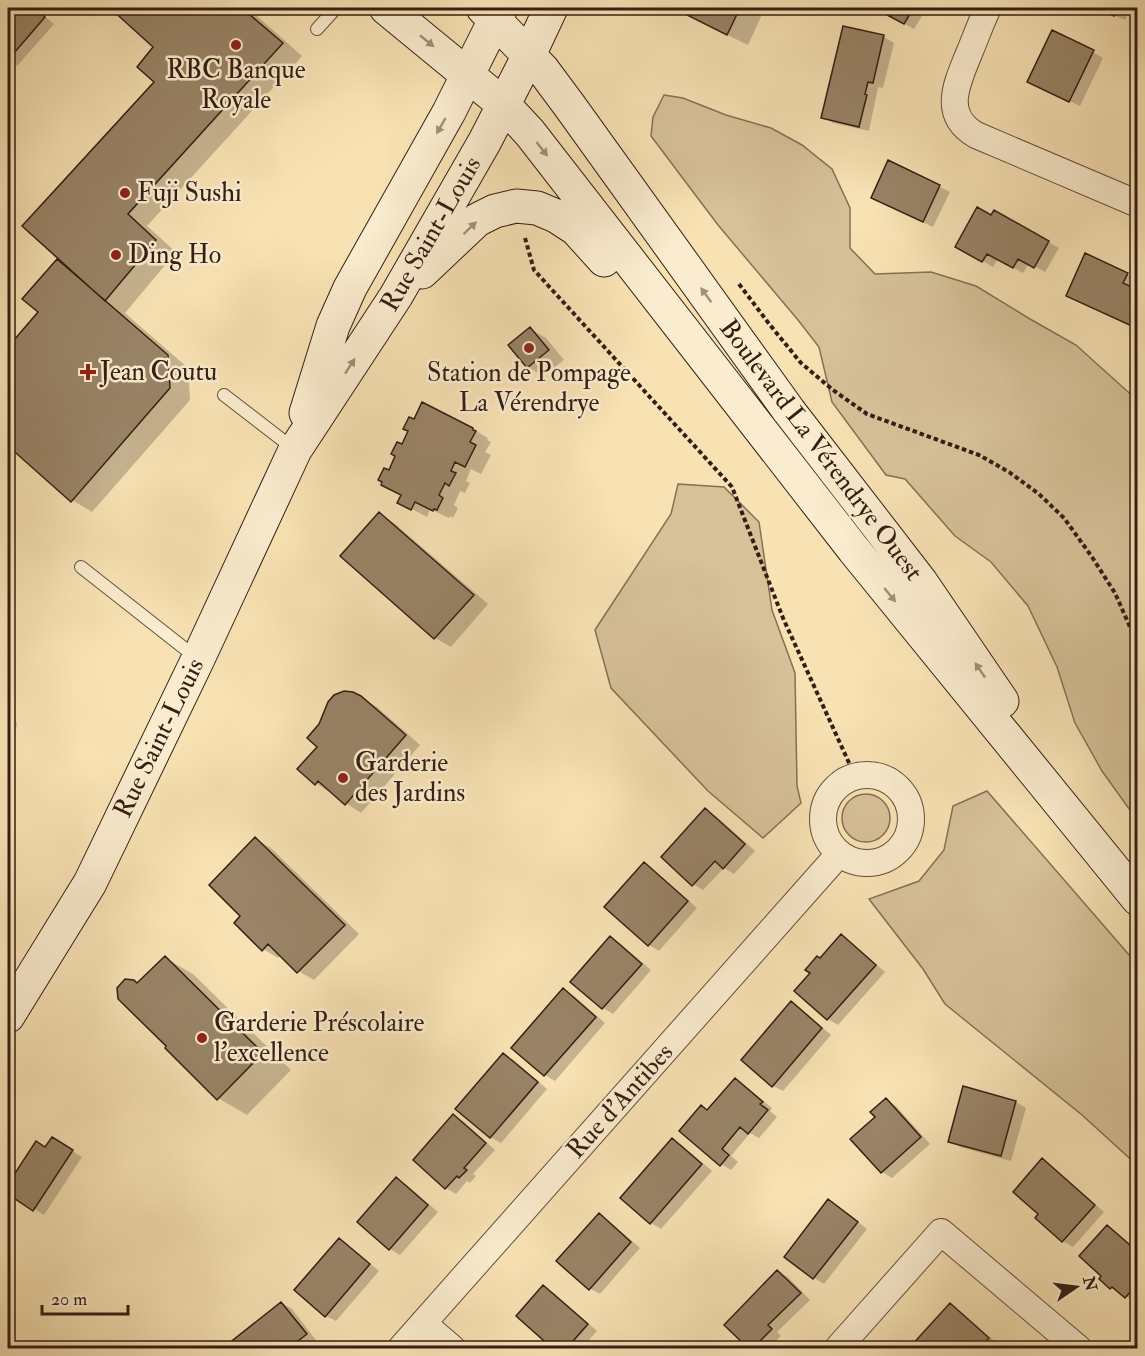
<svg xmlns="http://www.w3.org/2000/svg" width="1145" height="1356" viewBox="0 0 1145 1356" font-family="'IM FELL Double Pica',serif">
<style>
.green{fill:#d7c199;stroke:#857056;stroke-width:1.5}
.shadow{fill:#0003}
.building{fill:#998467;stroke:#331e14;stroke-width:1.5}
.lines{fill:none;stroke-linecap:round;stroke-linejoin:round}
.lane-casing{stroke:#644f3c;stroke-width:14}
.street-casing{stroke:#644f3c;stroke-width:28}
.secondary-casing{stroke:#331e14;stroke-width:35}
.path{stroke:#331e14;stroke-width:4;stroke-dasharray:4.5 3;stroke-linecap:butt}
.lane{stroke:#faecce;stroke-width:12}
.street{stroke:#faecce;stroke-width:26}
.secondary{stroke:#faecce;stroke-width:33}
.oneway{fill:#a08f7a}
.poi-dot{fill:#8f2418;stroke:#faecce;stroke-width:2}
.labels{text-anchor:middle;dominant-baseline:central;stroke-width:5;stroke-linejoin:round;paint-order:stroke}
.poi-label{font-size:26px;fill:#331e14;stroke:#faecce;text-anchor:start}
.street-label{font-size:26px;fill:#331e14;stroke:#faecce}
</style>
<rect width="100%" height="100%" fill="#f8e2b4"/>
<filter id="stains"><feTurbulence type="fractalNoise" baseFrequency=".00333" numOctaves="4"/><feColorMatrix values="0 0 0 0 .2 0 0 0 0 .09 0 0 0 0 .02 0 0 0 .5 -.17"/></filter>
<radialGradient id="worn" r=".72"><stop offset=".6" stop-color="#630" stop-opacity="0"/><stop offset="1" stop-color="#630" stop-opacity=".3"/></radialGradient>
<path class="green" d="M664 95 683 98 726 115 771 128 802 145 832 169 850 208V248L875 274 931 272 976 286 1030 319 1076 345 1137 400V820L1102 771 1075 723 1057 667 1028 606 991 562 955 536 905 479 886 475 832 402 819 347 798 320 718 225 651 136 653 117Z
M678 484 724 487 759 522 772 610 795 673 797 786 801 803 763 838 708 791 611 688 595 630 671 514Z
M987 791 1137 964V1165L1082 1115 945 1004 923 969 869 899 919 881 944 850 953 806Z
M842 818a24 24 0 1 1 48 0a24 24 0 1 1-48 0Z"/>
<path class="shadow" d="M8 8H35L54 24 17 66 8 60Z
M112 8H248L302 56 147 226 176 252 125 313 188 368 190 400 92 512 72 500 8 444V349L40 312 24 299 59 258 156 82 155 47Z
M687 8H765L748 45 705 24 685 13Z
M876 8H923L919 14 922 16 914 29Z
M1097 8H1131L1125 20Z
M844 27 884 37 894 43 883 88 878 87 869 131 833 123 823 117Z
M1093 52 1103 58 1080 106 1040 87Z
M889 162 950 192 933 227 883 203Z
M994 212 1059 248 1045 272 1029 263 1023 273 998 259 993 267 957 246 991 217Z
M1127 274 1137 280 1133 289 1138 291V328L1078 301Z
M530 329 546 338 564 360 543 376 528 367Z
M473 429 488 438 487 440 491 442 485 452 491 455 481 474 471 469 466 481 470 483 465 493 460 491 454 505 458 508 453 518 450 516 449 518 430 509 427 517 399 502 403 495 389 472 402 446Z
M379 514 394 523 488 604 451 647 435 638 342 556Z
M360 697 377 707 420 745 361 813 316 783 319 747Z
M8 717 17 723 8 782Z
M705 810 716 816 755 851 734 874 724 868 703 890 693 884Z
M255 839 271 848 359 934 314 980 298 971 281 955 278 958 263 949 242 916Z
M644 864 654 870 697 908 659 951 649 945 606 907Z
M841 936 851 942 885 972 838 1025 828 1019 796 991Z
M610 938 620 943 651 970 613 1014 603 1008 572 981Z
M165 958 193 974 291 1070 247 1115 218 1098 138 984Z
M563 990 574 996 605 1023 555 1081 545 1075Z
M791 1003 801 1009 831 1035 783 1091 773 1086Z
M504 1055 514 1060 547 1089 501 1143 490 1137Z
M735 1080 745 1086 772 1108 770 1111 777 1117 759 1138 750 1133 731 1156 738 1162 731 1170 721 1164 709 1111Z
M886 1100 896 1106 930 1144 892 1178 882 1172 877 1117Z
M1016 1102 1026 1108 1011 1161 960 1147 950 1141Z
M454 1116 464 1122 495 1150 473 1174 476 1176 470 1183 467 1181 456 1194 446 1188Z
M672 1140 682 1145 712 1171 661 1229 651 1223 622 1198Z
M36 1143 46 1149 62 1145 82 1157 44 1215 8 1192V1187Z
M1042 1160 1052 1166 1104 1212 1073 1247 1063 1241 1037 1218 1040 1214Z
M396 1179 407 1185 438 1212 400 1255 390 1249 359 1222Z
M839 1207 867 1229 824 1284 814 1278 786 1256Z
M599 1215 609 1221 640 1248 600 1294 589 1288Z
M1107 1227 1117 1233 1138 1250V1300L1136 1302 1111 1288 1101 1279Z
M339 1240 349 1246 379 1271 336 1321 326 1316Z
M778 1272 788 1277 810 1300 777 1332 781 1336 769 1348H750L726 1325Z
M543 1287 554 1293 597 1331 582 1348H555L518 1316Z
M282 1303 292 1309 316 1340 306 1348H225Z
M950 1305 960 1311 999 1345 995 1348H914L912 1347Z"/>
<path class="building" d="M8 8H34L45 17 8 60Z
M110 8H242L283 43 128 214 156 240 105 301 22 226 154 82 137 67 153 47Z
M686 8H740L727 35 683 13Z
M874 8H911L913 9 904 24Z
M1096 8H1118L1114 16Z
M843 26 884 35 873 83 868 82 865 94 867 95 859 127 821 118Z
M1052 30 1094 50 1069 102 1027 82Z
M888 160 940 185 923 222 871 198Z
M977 207 991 215 994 210 1049 241 1034 268 1018 259 1013 268 987 254 982 262 955 247Z
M1085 253 1128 273 1123 283 1138 290V319L1134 327 1066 296Z
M57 259 168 355 170 388 71 502 8 446V347L38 312 22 299Z
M530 327 549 350 527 368 508 345Z
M422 402 473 428V430L476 431 470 442 476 445 465 467 455 462 451 471 456 473 449 486 445 483 439 495 443 498 437 510 434 509 433 511 415 502 411 510 397 503 401 495 381 485 382 482 378 480 384 468 389 470 395 456 391 454 397 442 402 444 408 431 403 429 409 417 414 419Z
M379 512 474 595 434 639 340 556Z
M344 691 353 692 361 696 406 735 345 805 318 781 315 785 297 769 317 747 307 738 319 724 328 702 334 695Z
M705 808 745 844 723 869 715 861 692 886 661 857Z
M255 837 345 925 297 973 268 944 262 951 234 923 240 916 209 885Z
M644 862 688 901 648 946 604 907Z
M841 934 876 965 827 1020 794 991 810 973 805 970 817 956 820 958Z
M610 936 642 964 602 1009 570 982Z
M165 956 263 1053 217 1100 165 1048 166 1046 118 999 117 988 125 979 134 980 137 983Z
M563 988 596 1017 544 1076 511 1048Z
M791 1001 822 1028 772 1087 741 1060Z
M503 1053 538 1082 490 1138 455 1109Z
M735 1078 763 1102 760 1104 768 1110 748 1134 740 1127 722 1149 729 1155 720 1166 679 1131 701 1105 707 1110Z
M963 1086 1016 1101 1001 1156 948 1142Z
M886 1098 921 1137 881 1173 850 1139 875 1117 870 1112Z
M453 1114 486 1143 464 1168 467 1170 459 1178 457 1176 445 1189 413 1160Z
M52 1137 73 1150 33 1211 8 1194V1184L36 1141 45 1147Z
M672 1138 702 1164 650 1224 620 1198Z
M1042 1158 1095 1205 1062 1242 1035 1218 1038 1214 1013 1192Z
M396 1177 428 1205 389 1250 357 1222Z
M828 1199 858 1222 813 1279 784 1257Z
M599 1213 631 1242 589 1290 556 1261Z
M1107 1225 1138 1252V1283L1125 1298 1112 1287 1110 1289 1099 1279 1101 1276 1079 1256Z
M339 1238 370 1264 325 1317 294 1290Z
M777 1270 801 1293 768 1325 772 1329 753 1348H748L724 1325Z
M543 1285 588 1324 567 1348H552L516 1316Z
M281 1302 307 1334 289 1348H223Z
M950 1303 989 1338 980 1348H911L910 1347Z"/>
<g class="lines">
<g class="lane-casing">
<path id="lane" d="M317 29 336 8
M224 395 294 449
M81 567 198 659"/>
</g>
<g class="street-casing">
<path id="street" d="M988 8C981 22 976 37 970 51 958 81 940 114 976 135L1138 204
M823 819a44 44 0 1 1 88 0a44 44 0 1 1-88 0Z
M423 1323 452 1348
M401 1348 839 854
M838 1348 941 1232 1078 1348"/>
</g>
<g class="secondary-casing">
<path id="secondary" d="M386 8 504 105 530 133 854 550 1138 899
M483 8 543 70 569 105 789 411 921 582 1002 701
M422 272 477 220 495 211 516 206 537 208 556 216 576 229 604 260
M306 413 333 326 350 288 449 112 501 8
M8 1016 90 883 198 659 295 450 396 296 485 141 529 55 551 8"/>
</g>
<path class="path" d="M525 238 534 270 732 487 783 618 855 776
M739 284 770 325 801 363 833 390 867 414 979 455 1009 472 1039 494 1064 518 1092 557 1115 593 1138 645"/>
<use href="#lane" class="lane"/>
<use href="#street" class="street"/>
<use href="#secondary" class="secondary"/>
</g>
<defs><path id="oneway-solid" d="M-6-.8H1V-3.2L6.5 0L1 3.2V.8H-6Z" transform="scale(1.5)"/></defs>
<g class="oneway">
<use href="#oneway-solid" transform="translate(427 41) rotate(39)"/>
<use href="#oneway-solid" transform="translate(441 126) rotate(120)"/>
<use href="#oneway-solid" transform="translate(542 149) rotate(52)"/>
<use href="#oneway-solid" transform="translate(470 228) rotate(-44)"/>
<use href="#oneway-solid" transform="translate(706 295) rotate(-126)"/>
<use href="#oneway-solid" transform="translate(350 366) rotate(-57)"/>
<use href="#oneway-solid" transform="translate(890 595) rotate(51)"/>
<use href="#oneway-solid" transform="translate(980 670) rotate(-124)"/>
</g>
<g class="poi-dot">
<circle cx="236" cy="45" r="6"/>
<circle cx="125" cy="193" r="6"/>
<circle cx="116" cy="255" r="6"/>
<circle cx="529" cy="348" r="6"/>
<path d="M85 363h6v6h6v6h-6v6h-6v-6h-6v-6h6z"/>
<circle cx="343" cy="778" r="6"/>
<circle cx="202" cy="1038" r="6"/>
</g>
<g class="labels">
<g class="poi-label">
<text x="236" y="70" text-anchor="middle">RBC Banque<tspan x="236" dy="30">Royale</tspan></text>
<text x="137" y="193">Fuji Sushi</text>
<text x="128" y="255">Ding Ho</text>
<text x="100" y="372">Jean Coutu</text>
<text x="529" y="373" text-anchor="middle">Station de Pompage<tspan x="529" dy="30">La Vérendrye</tspan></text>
<text x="355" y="763">Garderie<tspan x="355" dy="30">des Jardins</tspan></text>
<text x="214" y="1023">Garderie Préscolaire<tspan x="214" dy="30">l'excellence</tspan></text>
</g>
<g class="street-label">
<text transform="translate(431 234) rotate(-60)">Rue Saint-Louis</text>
<text transform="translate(821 450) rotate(53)">Boulevard La Vérendrye Ouest</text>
<text transform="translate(159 738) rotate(-64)">Rue Saint-Louis</text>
<text transform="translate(620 1101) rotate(-48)">Rue d'Antibes</text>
</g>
</g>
<rect width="1145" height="1356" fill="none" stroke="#f8e2b4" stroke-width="30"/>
<rect x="9" y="9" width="1127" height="1338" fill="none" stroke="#331e14" stroke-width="3"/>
<rect x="15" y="15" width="1115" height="1326" fill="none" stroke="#331e14" stroke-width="1.5"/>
<g transform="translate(1076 1287) rotate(76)" stroke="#faecce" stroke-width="4.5" paint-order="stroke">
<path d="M0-4.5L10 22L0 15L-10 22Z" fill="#331e14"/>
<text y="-9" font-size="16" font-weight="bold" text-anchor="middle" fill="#331e14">N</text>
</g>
<path d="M42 1305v9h86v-9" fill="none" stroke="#331e14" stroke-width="3"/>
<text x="51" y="1305" font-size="18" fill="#331e14" stroke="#faecce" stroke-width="4.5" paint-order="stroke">20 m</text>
<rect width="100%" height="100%" filter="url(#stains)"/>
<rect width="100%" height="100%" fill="url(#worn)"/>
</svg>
